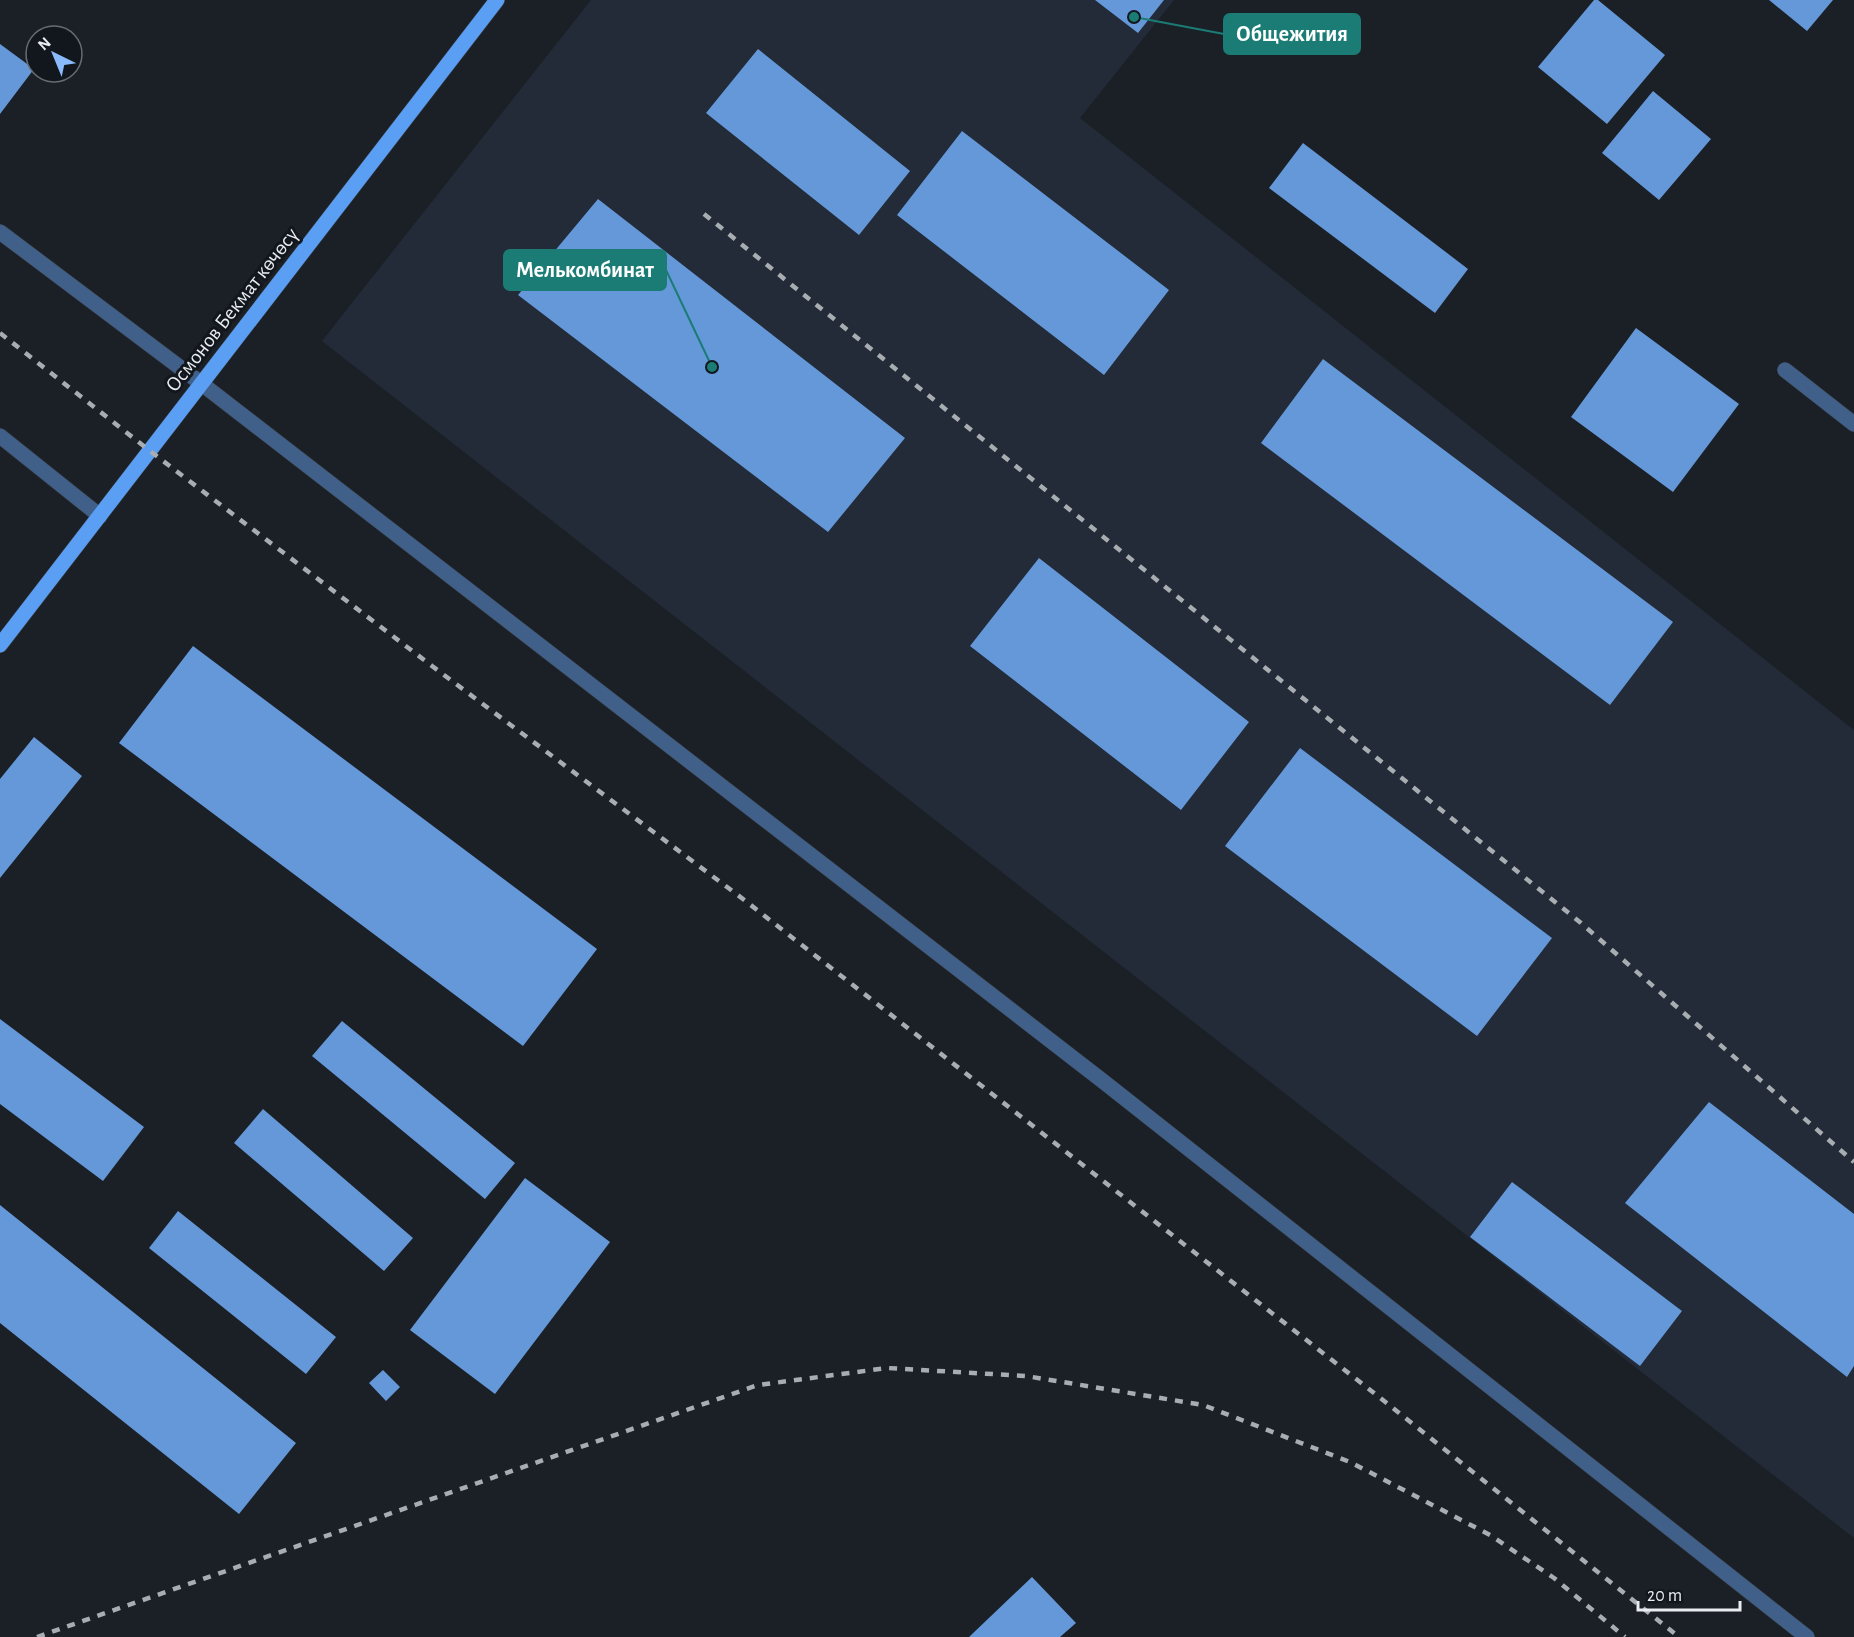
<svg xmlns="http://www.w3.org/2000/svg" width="1854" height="1637" viewBox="0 0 1854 1637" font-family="'Alegreya Sans',sans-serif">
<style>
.built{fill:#222b37}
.building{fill:#6598d8}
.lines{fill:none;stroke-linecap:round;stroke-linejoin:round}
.minor-casing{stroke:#383d43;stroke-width:16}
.major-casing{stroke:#383d43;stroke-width:16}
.minor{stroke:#406089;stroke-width:15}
.major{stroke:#5b9ff5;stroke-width:15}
.rail{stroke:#a8adb2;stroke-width:4.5;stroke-dasharray:8 8;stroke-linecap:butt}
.labels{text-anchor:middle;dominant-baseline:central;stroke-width:6;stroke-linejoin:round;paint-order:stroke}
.street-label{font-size:21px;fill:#e9edf2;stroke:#12171e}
.leader{fill:none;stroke:#1a7c75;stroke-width:2}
.callout-dot{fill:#1a7c75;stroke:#12171e;stroke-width:2}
.callout{fill:#1a7c75;stroke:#1a7c75;stroke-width:2}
.callout-label{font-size:22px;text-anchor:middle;font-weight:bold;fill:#fff}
</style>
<rect width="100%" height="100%" fill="#1b2027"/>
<path class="built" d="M591 0H1174L1080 118 1854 730V1538L322 341Z"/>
<path class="building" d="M1095 0H1164L1138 33Z
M1594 0H1598L1665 55 1607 124 1538 67Z
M1769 0H1833L1807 31Z
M0 44 34 69 0 114Z
M758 49 910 171 859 235 706 113Z
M1653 91 1711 139 1659 200 1602 153Z
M962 131 1169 290 1104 375 897 215Z
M1303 143 1468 269 1435 313 1269 188Z
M598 199 905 438 828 532 518 295Z
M1636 328 1739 404 1673 492 1571 417Z
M1323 359 1673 622 1610 705 1261 443Z
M1039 558 1249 722 1181 810 970 646Z
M193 646 597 949 523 1046 119 743Z
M34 737 82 776 0 878V779Z
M1300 748 1552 938 1477 1036 1225 846Z
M0 1019 144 1127 103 1181 0 1104Z
M342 1021 515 1163 485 1199 312 1056Z
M1709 1102 1854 1214V1366L1847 1377 1625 1203Z
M263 1109 413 1238 384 1271 234 1143Z
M525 1178 610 1242 495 1394 410 1330Z
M1512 1182 1682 1311 1640 1366 1470 1237Z
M0 1205 296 1443 239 1514 0 1323Z
M178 1211 336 1337 306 1374 149 1248Z
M383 1370 400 1387 386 1401 369 1383Z
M1032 1577 1076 1623 1060 1637H969Z"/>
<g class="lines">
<g class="minor-casing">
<path id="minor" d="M0 232 202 384 1104 1082 1807 1637
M1785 370 1854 424
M0 436 100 516"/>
</g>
<g class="major-casing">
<path id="major" d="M0 645 497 0"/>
</g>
<use href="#minor" class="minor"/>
<use href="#major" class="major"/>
<path class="rail" d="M704 214 1581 923 1854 1162
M0 333 150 451 432 666 743 899 1374 1393 1679 1637
M37 1637 758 1385 887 1368 1026 1376 1203 1405 1350 1462 1490 1535 1554 1578 1625 1637"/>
</g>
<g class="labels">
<g class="street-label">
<text transform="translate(232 310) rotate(-52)">Осмонов Бекмат көчөсү</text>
</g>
</g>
<path class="leader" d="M1134 17L1224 34M712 367L666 270"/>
<g class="callout-dot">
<circle cx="1134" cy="17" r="6"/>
<circle cx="712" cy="367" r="6"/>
</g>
<g class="callout">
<rect x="1224" y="14" width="136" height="40" rx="6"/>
<rect x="504" y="250" width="162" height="40" rx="6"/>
</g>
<g class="callout-label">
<text x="1292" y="41">Общежития</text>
<text x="585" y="277">Мелькомбинат</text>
</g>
<g transform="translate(54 54) rotate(317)"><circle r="28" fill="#12171e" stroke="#686d73" stroke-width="1.5"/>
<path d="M0-4.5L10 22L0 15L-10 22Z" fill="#88bafc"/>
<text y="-9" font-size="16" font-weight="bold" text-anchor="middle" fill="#e9edf2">N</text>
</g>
<path d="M1638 1601v9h102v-9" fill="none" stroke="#e9edf2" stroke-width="3"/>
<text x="1647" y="1601" font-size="18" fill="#e9edf2" stroke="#12171e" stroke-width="4.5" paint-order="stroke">20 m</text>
</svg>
